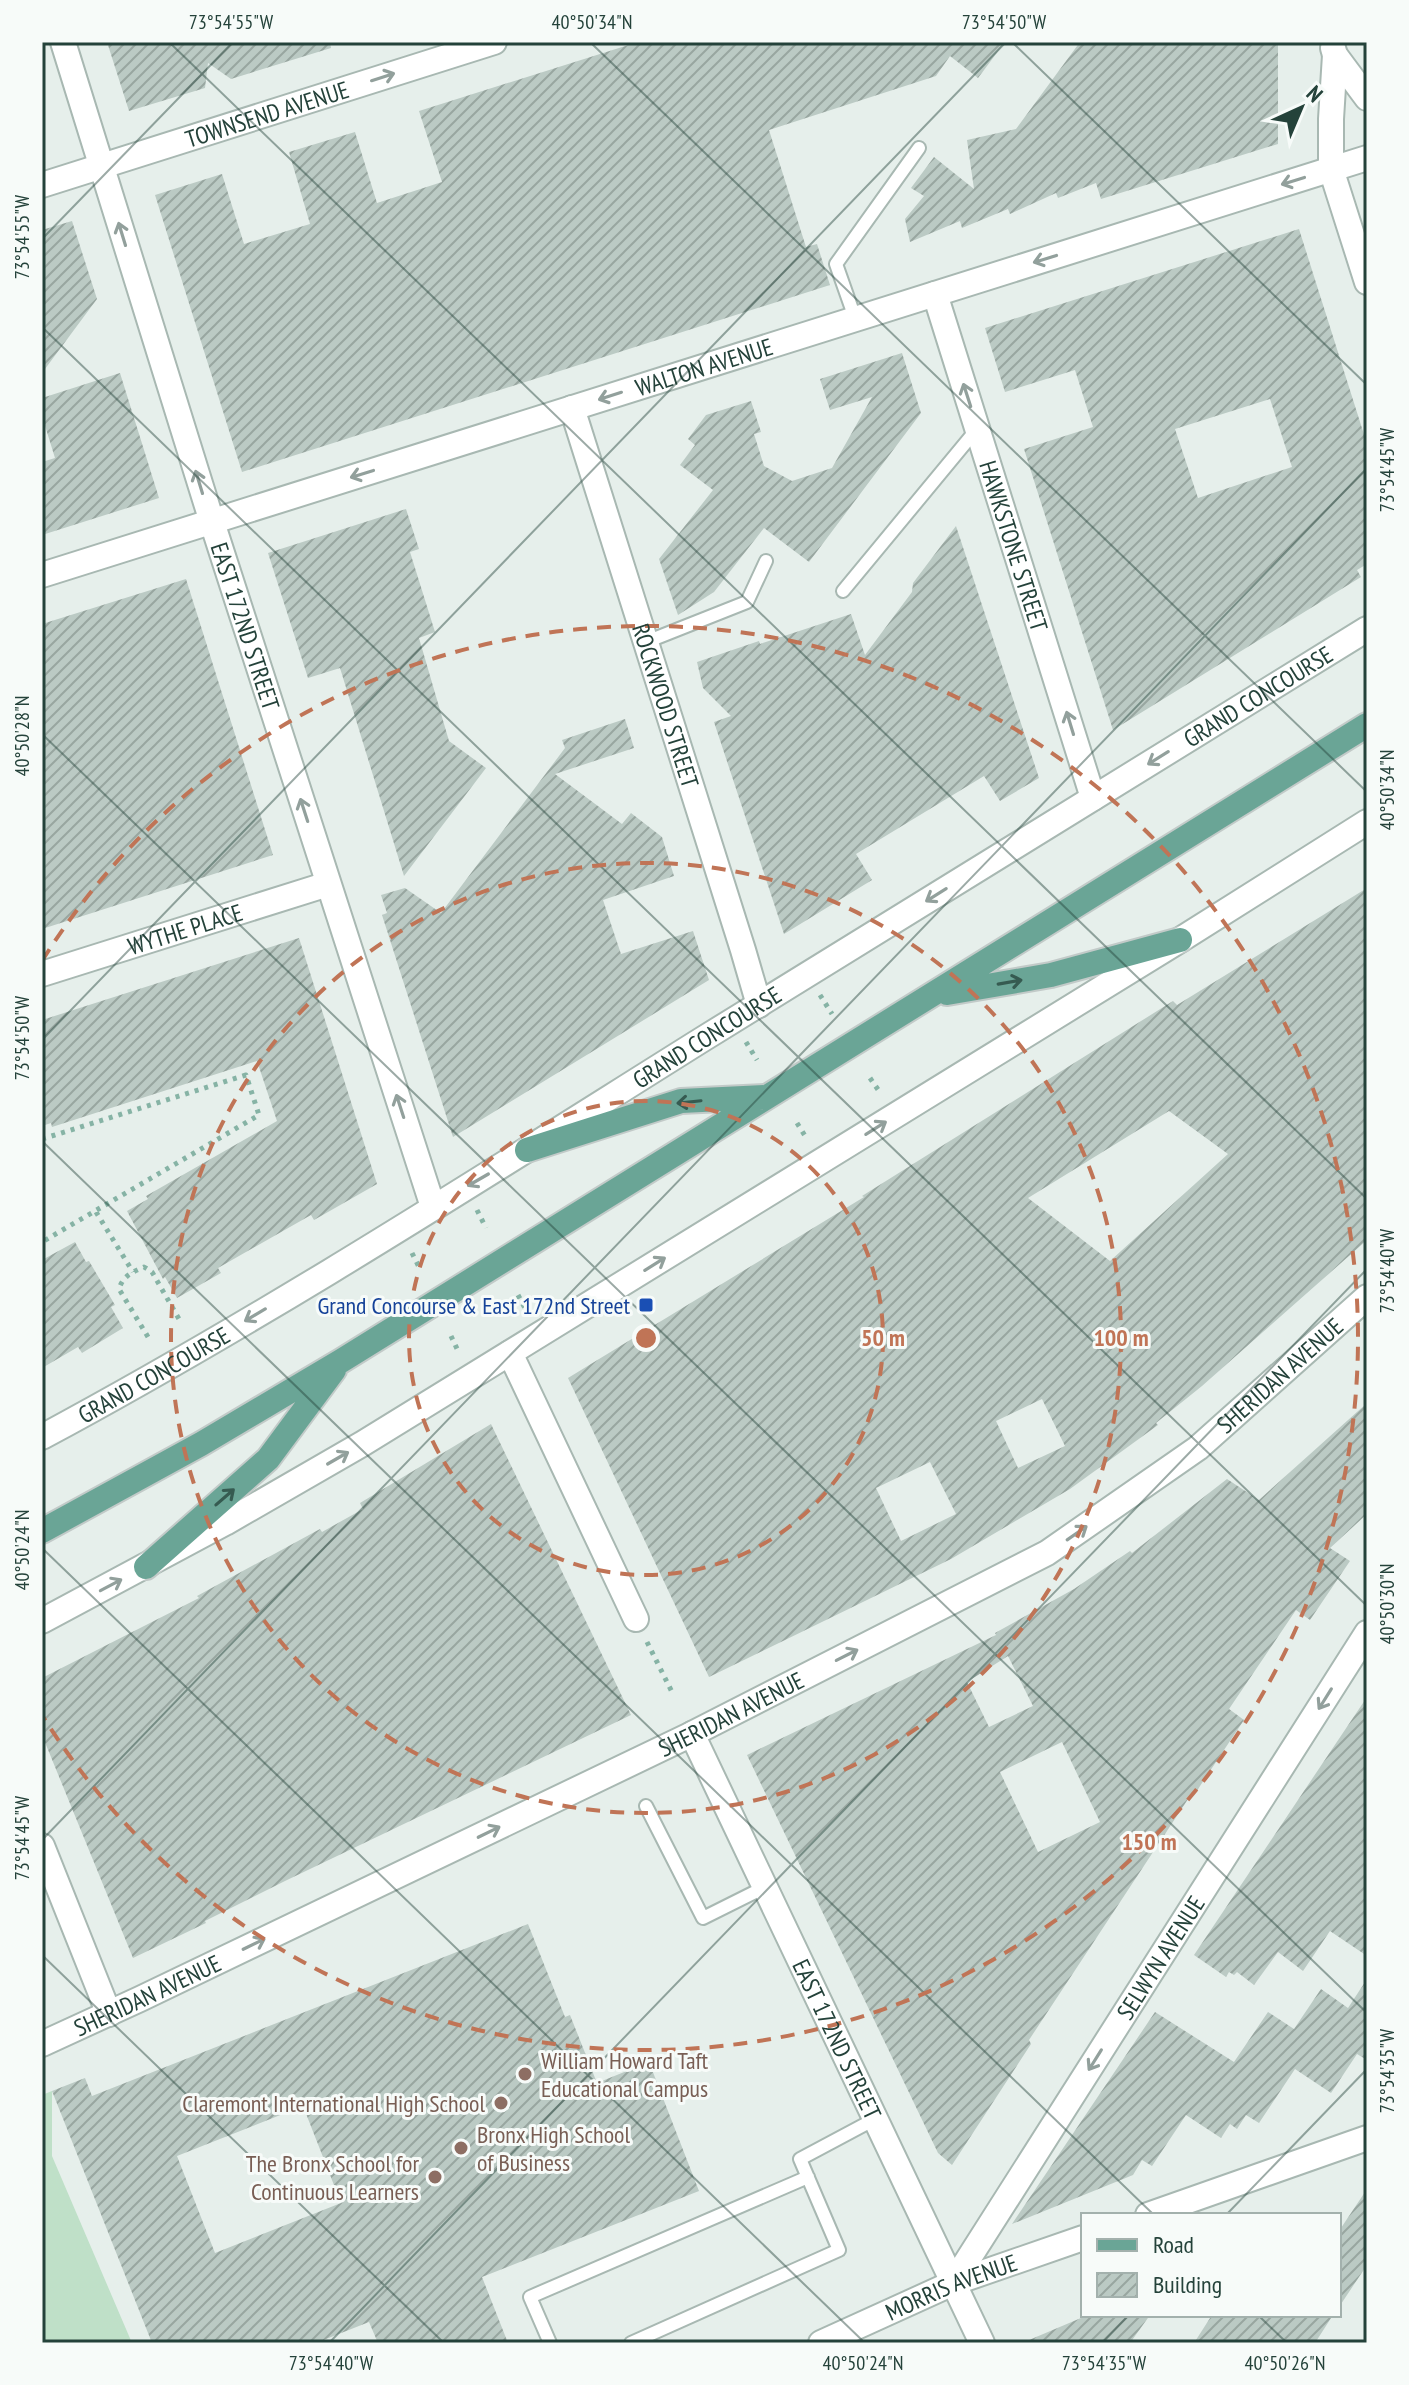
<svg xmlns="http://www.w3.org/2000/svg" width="1409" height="2385" viewBox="0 0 1409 2385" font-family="'PT Sans Narrow',sans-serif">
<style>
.garden{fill:#bfe0c8}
.building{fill:url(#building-hatch);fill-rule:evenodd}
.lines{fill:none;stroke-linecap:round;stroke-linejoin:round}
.service-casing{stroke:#a8b8b2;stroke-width:16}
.minor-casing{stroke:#a8b8b2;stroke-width:28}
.tertiary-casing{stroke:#a8b8b2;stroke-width:28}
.primary-casing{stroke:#c2cac8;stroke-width:28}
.path{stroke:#86b3a5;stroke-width:5;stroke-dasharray:4 6;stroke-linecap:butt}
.service{stroke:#fff;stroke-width:12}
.minor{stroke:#fff;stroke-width:24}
.tertiary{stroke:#fff;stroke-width:24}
.primary{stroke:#6aa596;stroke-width:24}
.oneway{stroke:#92a09c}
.oneway2{stroke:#365b51}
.ticks{fill:none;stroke:#24423a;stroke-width:2;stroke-opacity:0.45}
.ring{fill:none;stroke:#c07456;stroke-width:4;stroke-dasharray:14 10}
.transit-dot{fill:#1a4fb4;stroke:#f7fbf9;stroke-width:3}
.education-dot{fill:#8d6e63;stroke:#f7fbf9;stroke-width:3}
.labels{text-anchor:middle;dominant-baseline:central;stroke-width:6;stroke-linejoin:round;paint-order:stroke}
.street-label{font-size:24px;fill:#24423a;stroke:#f7fbf9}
.transit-label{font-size:24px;fill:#164399;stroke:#f7fbf9;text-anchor:end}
.education-label{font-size:24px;fill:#785e54;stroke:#f7fbf9;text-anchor:start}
.centre{fill:#c07456;stroke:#f7fbf9;stroke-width:4}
.ring-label{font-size:24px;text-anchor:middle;font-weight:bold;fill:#c07456;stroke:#f7fbf9;stroke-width:6;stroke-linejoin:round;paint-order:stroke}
.neatline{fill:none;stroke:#24423a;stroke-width:3}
.ticks-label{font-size:20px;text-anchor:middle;fill:#24423a}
</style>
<defs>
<pattern id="building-hatch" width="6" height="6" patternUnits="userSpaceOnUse" patternTransform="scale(2)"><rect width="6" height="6" fill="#bbcac4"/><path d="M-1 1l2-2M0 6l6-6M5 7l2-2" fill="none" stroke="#98a6a0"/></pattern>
</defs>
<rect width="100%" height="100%" fill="#e6efeb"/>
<path class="garden" d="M52 2091V2156L132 2343H42V2095Z"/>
<path class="building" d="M107 42H330L331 48 231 79 208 63 205 88 129 111Z
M638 42H1005L978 78 950 56 936 76 769 130 806 247 817 244 830 285 242 472 155 195 222 174 244 244 310 224 289 152 355 132 377 203 442 182 419 111Z
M1080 42H1278V144L1101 199 1096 183 1058 198 1056 193 1010 214 1008 209 962 228 960 221 910 242 905 219 924 196 911 188 934 157 974 189 967 140 1016 129Z
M72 221 97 299 42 373V230Z
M1299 229 1367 444V564L1357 570 1361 577 1113 730 1024 449 1093 427 1075 370 1005 392 985 328ZM1270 399 1292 467 1198 498 1175 429Z
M902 353 921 413 809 562 764 528 714 592 678 615 659 559 713 490 680 465 695 445 688 439 706 415 751 401 761 432 754 434 764 466 792 481 832 468 872 397 830 410 820 379Z
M120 373 159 498 42 535V462L55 458 42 416V398Z
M406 509 419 549 410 552 435 632 419 638 449 741 486 768 404 876 340 668 308 678 268 553Z
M956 526 1039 778 1000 801 984 776 856 854 872 880 784 934 714 722 731 716 703 688 697 662 759 641 760 644 851 614 865 655 912 592 913 583Z
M186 579 273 855 42 929V624Z
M625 719 634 748 555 774 622 824 631 813 662 837 674 876 603 900 621 954 693 931 709 980 453 1137 382 915 387 913 381 895 405 888 441 913 565 748 562 740Z
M1367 888V1240L1202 1386 1156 1423 1158 1425 1070 1489 951 1559 709 1677 568 1378 864 1197 862 1196 1173 1001 1177 1005ZM1169 1111 1228 1154 1110 1261 1028 1198ZM1042 1399 1065 1446 1018 1468 996 1421ZM930 1462 956 1514 901 1541 876 1488Z
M299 938 377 1184 314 1220 311 1215 218 1268 221 1273 177 1298 165 1277 163 1279 127 1211 148 1199 146 1196 277 1121 257 1061 52 1127 51 1123 42 1126V1020Z
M75 1242 86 1262 89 1261 115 1305 111 1307 123 1328 82 1353 78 1347 42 1368V1260Z
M1367 1403V1514L1330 1548 1350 1561 1310 1620 1296 1610 1229 1709 1244 1720 1196 1792 1194 1790 1029 2040 1031 2044 952 2165 938 2153 747 1755 996 1635 995 1633 1074 1589 1130 1551 1132 1553 1227 1479 1259 1500ZM1008 1656 1033 1706 989 1727 967 1682ZM1062 1742 1100 1822 1038 1852 1000 1772Z
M491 1424 631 1715 285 1881 205 1921 206 1923 133 1958 42 1735V1678L199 1598 197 1596 320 1529 322 1532 363 1509 360 1503Z
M1367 1697V1956L1330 1931 1303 1971 1278 1952 1254 1985 1237 1972 1234 1975 1229 1972 1226 1977 1194 1955Z
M528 1924 565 2017 570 2015 597 2083 649 2062 699 2191 482 2277 508 2343H378L369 2322 316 2343H152L52 2091 85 2078 92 2096ZM303 2106 341 2203 215 2253 177 2156Z
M1367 1979V2060L1357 2054 1331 2093 1295 2069 1259 2123 1246 2115 1237 2129 1230 2124 1221 2138 1186 2115 1152 2166 1142 2160 1133 2175 1012 2224 1155 2012 1234 2062 1268 2012 1294 2029 1321 1989 1348 2008Z
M1367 2189V2265L1339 2307V2231Z
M1088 2315H1150L1130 2343H1022Z
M1212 2315H1333L1315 2343H1194Z"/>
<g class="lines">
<g class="service-casing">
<path id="service" d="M855 318 836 264 919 148
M843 591 977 429
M646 642 747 602 766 561
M646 1806 703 1918 765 1887
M550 2343 530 2297 808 2177
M631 2343 839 2250 800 2159 875 2119"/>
</g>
<g class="minor-casing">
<g id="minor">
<path id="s1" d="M63 42 212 522 433 1207"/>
<path d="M1333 48 1335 55 1367 98"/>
<path d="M1335 55 1331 119V169L1367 282"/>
<path id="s2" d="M42 185 494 42"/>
<path id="s3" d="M935 294 1093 798"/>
<path id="s4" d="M572 408 743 950 759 1005"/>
<path id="s5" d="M42 575 1367 158"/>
<path id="s6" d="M42 974 328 884"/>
<path d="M510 1353 636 1619"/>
<path id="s7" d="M692 1734 982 2343"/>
<path d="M42 1846 109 2014"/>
<path id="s8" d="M42 2044 140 1999 692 1734 1047 1553 1198 1448 1367 1297"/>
<path d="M1148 2215 1367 2138"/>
<path id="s9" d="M953 2283 1367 1633"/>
<path id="s10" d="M821 2343 953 2283 1083 2238"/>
</g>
</g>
<g class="tertiary-casing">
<g id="tertiary">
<path id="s11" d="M42 1437C269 1315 486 1175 703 1039 924 901 1146 765 1367 629"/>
<path d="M42 1621 225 1523 362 1444 1180 940 1367 822"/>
</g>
</g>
<g class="primary-casing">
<path id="primary" d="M947 993 1051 975 1180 940
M527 1150 681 1101 765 1097
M42 1531 201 1444 341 1361 1367 725
M146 1567 268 1459 334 1370"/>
</g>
<path class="path" d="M820 995 832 1014
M746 1042 757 1060
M870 1078 881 1094
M797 1123 807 1139
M42 1139 246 1075 259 1115 42 1242
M477 1210 486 1228
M96 1212 133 1272
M412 1253 420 1269
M518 1295 527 1312
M451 1336 459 1353
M148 1337 119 1289C123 1276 132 1272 144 1267L152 1272 179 1319
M647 1642 672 1692"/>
<use href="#service" class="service"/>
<use href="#minor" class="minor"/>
<use href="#tertiary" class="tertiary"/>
<use href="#primary" class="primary"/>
</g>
<defs><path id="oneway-shaft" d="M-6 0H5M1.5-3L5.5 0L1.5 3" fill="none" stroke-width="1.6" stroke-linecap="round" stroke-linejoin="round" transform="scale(2)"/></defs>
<g class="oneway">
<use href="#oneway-shaft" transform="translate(383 77) rotate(-18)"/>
<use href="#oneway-shaft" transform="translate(1293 181) rotate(163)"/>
<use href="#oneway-shaft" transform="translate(122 234) rotate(-107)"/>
<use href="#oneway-shaft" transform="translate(1045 259) rotate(163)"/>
<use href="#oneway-shaft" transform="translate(967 395) rotate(-108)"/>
<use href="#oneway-shaft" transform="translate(610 396) rotate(162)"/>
<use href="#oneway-shaft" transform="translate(362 474) rotate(163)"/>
<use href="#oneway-shaft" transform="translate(199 482) rotate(-107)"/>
<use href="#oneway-shaft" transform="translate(1070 723) rotate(-107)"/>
<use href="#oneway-shaft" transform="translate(1158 758) rotate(148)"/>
<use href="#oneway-shaft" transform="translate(304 810) rotate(-108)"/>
<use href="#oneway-shaft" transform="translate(936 895) rotate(148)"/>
<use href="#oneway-shaft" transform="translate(400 1106) rotate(-108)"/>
<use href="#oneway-shaft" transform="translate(876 1128) rotate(-32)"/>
<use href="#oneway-shaft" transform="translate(478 1180) rotate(150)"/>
<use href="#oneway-shaft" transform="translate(655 1264) rotate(-32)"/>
<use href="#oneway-shaft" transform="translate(255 1315) rotate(149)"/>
<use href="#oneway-shaft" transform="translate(338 1458) rotate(-30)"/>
<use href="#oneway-shaft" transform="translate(1077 1533) rotate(-35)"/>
<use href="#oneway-shaft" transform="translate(111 1585) rotate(-28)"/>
<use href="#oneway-shaft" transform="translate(847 1655) rotate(-27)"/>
<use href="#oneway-shaft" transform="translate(1325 1699) rotate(122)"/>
<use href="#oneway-shaft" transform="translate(489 1832) rotate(-26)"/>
<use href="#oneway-shaft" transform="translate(254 1944) rotate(-26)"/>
<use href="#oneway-shaft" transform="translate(1095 2060) rotate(122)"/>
</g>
<g class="oneway2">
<use href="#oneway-shaft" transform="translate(1010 982) rotate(-10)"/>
<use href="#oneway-shaft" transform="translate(689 1102) rotate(174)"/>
<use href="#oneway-shaft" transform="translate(225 1497) rotate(-41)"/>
</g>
<path class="ticks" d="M169 42 1367 1199M590 42 1367 792M1012 42 1367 385M42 239 233 42M42 327 1367 1606M42 734 1367 2013M42 1040 1006 42M42 1141 1154 2215M42 1548 865 2343M42 1840 1367 468M42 1955 444 2343M1226 2215 1367 2069M1258 2315 1287 2343M329 2343 1367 1269M1102 2343 1129 2315"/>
<g class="ring">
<circle cx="646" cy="1338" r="237"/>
<circle cx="646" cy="1338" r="475"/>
<path d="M42 961A712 712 0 1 1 42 1715"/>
</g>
<rect class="transit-dot" x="638" y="1297" width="16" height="16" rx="4"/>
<g class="education-dot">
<circle cx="525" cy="2074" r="8"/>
<circle cx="501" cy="2103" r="8"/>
<circle cx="461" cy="2148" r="8"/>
<circle cx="435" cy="2177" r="8"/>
</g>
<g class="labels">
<g class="street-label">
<text stroke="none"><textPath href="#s2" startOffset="236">TOWNSEND AVENUE</textPath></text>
<text stroke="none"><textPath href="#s5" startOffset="694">WALTON AVENUE</textPath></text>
<text stroke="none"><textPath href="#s3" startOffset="264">HAWKSTONE STREET</textPath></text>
<text stroke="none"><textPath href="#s1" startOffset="612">EAST 172ND STREET</textPath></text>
<text stroke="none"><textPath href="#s11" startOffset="1424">GRAND CONCOURSE</textPath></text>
<text stroke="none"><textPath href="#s4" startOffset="312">ROCKWOOD STREET</textPath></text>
<text stroke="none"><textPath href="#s6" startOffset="150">WYTHE PLACE</textPath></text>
<text stroke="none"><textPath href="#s11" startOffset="776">GRAND CONCOURSE</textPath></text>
<text stroke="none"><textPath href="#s11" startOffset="128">GRAND CONCOURSE</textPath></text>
<text stroke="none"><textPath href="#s8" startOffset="1412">SHERIDAN AVENUE</textPath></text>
<text stroke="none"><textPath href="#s8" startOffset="764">SHERIDAN AVENUE</textPath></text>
<text stroke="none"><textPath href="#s9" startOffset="386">SELWYN AVENUE</textPath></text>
<text stroke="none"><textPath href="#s8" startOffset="116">SHERIDAN AVENUE</textPath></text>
<text stroke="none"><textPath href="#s7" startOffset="338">EAST 172ND STREET</textPath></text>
<text stroke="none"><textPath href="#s10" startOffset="142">MORRIS AVENUE</textPath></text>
</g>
<g class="transit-label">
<text x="630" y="1305">Grand Concourse &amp; East 172nd Street</text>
</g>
<g class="education-label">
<text x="541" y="2060">William Howard Taft<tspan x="541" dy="28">Educational Campus</tspan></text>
<text x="485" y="2103" text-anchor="end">Claremont International High School</text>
<text x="477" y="2134">Bronx High School<tspan x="477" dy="28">of Business</tspan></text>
<text x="419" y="2163" text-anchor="end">The Bronx School for<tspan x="419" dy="28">Continuous Learners</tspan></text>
</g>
</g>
<circle cx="646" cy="1338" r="12" class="centre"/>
<g class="ring-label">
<text x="883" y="1346">50 m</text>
<text x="1121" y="1346">100 m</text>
<text x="1149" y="1850">150 m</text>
</g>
<rect width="1409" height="2385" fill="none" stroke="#f7fbf9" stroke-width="88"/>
<rect x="1081" y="2213" width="260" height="104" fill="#f7fbf9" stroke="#a3b1ad" stroke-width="2"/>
<rect x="1097" y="2239" width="40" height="12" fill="#6aa596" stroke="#a3b1ad" stroke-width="2"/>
<text x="1153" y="2253" font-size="24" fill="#24423a">Road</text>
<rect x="1097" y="2273" width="40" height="24" fill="url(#building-hatch)" stroke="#a3b1ad" stroke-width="2"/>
<text x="1153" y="2293" font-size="24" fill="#24423a">Building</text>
<g transform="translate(1301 108) rotate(44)" stroke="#f7fbf9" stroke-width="6" paint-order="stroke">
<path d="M0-6L14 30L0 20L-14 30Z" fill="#24423a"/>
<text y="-12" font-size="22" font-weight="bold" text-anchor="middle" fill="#24423a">N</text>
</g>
<rect x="44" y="44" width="1321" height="2297" class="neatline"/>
<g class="ticks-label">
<text x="231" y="29">73°54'55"W</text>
<text x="592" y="29">40°50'34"N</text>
<text x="1004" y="29">73°54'50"W</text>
<text transform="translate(22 237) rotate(-90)" y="7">73°54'55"W</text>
<text transform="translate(1387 470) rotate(-90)" y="7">73°54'45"W</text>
<text transform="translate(22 736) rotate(-90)" y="7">40°50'28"N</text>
<text transform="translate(1387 790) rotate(-90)" y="7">40°50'34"N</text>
<text transform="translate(22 1038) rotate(-90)" y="7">73°54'50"W</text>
<text transform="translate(1387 1271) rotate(-90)" y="7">73°54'40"W</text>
<text transform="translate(22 1550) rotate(-90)" y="7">40°50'24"N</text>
<text transform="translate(1387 1604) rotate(-90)" y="7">40°50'30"N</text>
<text transform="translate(22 1838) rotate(-90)" y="7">73°54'45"W</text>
<text transform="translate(1387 2071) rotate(-90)" y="7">73°54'35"W</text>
<text x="331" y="2370">73°54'40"W</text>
<text x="863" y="2370">40°50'24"N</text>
<text x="1104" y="2370">73°54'35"W</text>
<text x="1285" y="2370">40°50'26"N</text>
</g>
</svg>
